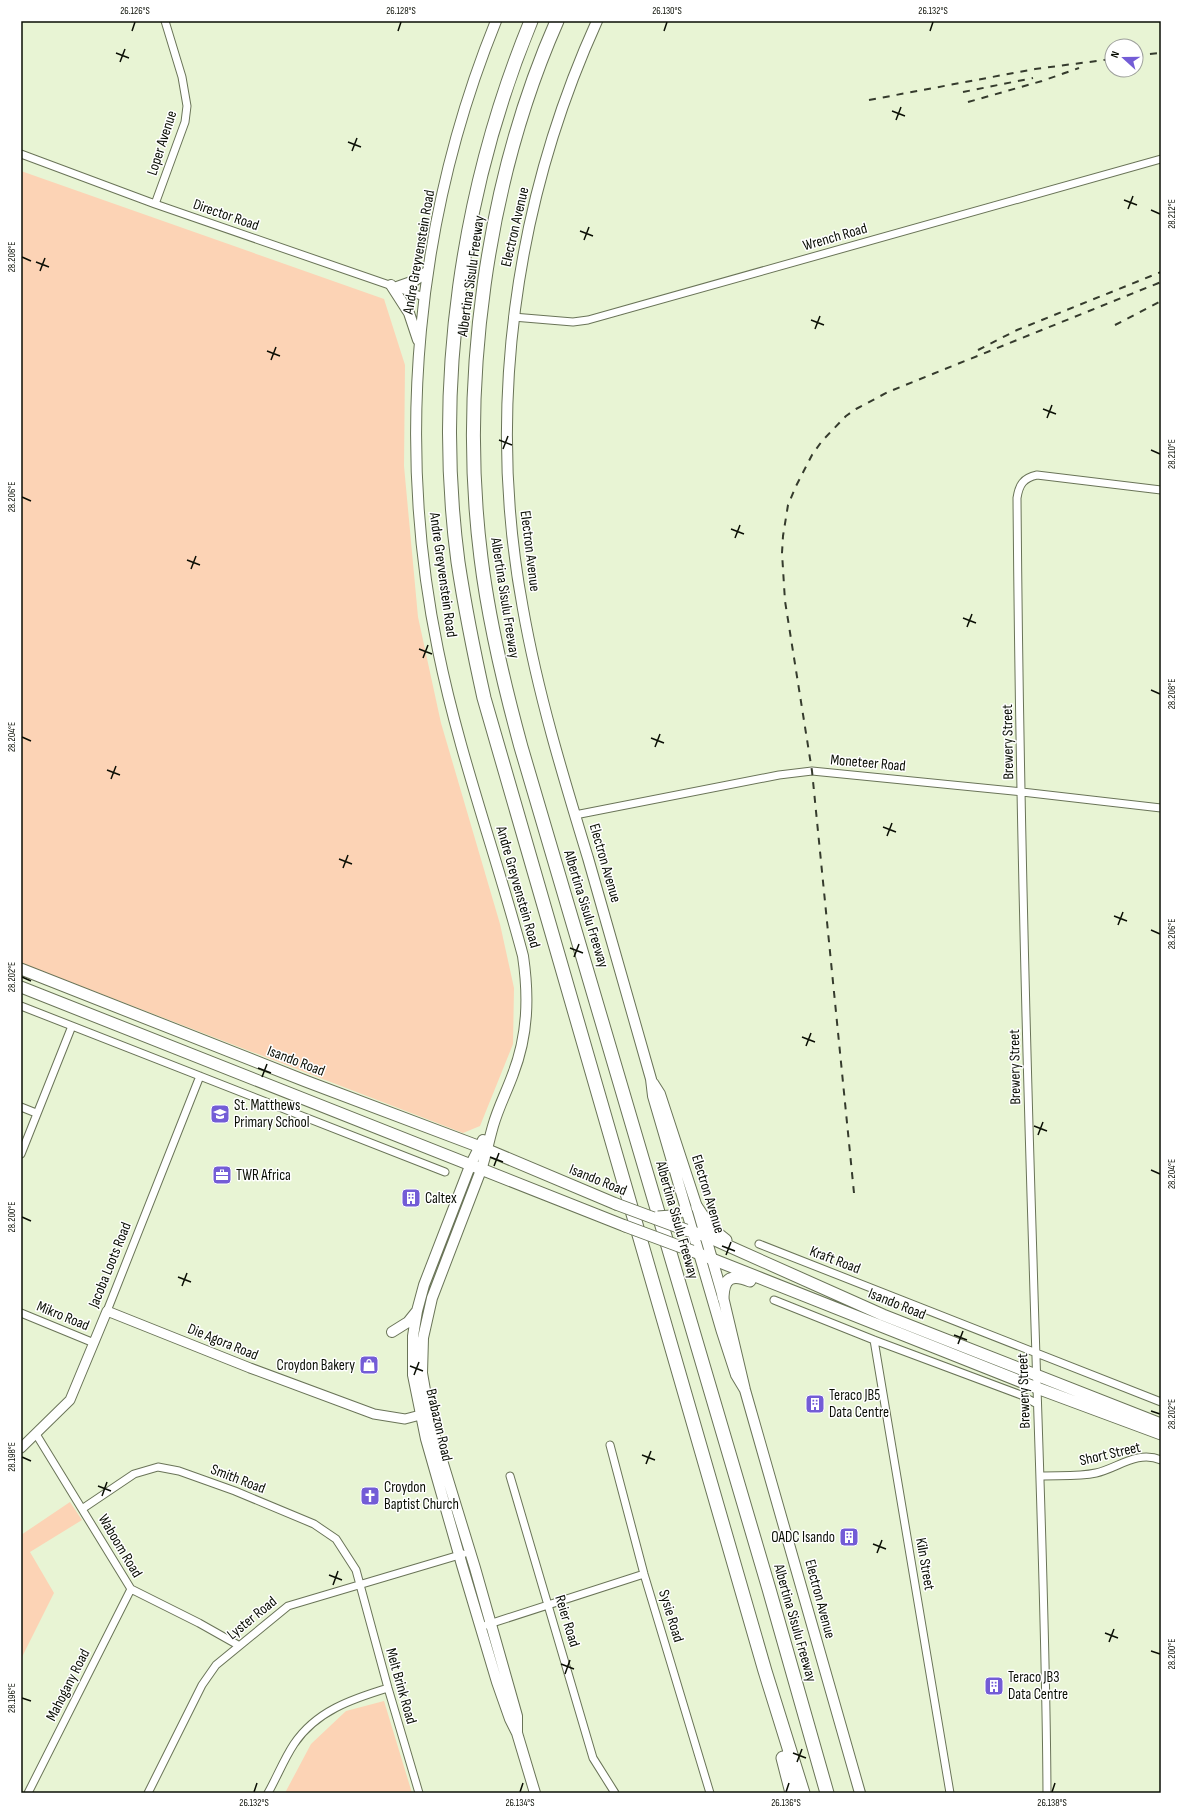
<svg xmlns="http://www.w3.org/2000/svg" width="1182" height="1814" viewBox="0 0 1182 1814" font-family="'Sofia Sans Condensed',sans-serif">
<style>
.green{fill:#fcd3b5}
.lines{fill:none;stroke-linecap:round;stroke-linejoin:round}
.minor-casing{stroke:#6a7458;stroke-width:9}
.tertiary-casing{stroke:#6a7458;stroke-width:11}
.secondary-casing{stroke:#6a7458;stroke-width:12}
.primary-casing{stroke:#6a7458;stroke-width:13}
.motorway-casing{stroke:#6a7458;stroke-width:15}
.minor{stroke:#fff;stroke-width:7}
.tertiary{stroke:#fff;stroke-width:9}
.secondary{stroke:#fff;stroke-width:10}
.primary{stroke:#fff;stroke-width:11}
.motorway{stroke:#fff;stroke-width:13}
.rail{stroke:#353b2d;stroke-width:2;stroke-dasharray:7 7;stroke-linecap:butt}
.primary-bridge-casing{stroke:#6a7458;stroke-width:13;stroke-linecap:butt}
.primary-bridge{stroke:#fff;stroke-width:11}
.ticks{fill:none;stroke:#0a0e04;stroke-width:1.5}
.labels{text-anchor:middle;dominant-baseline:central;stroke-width:3;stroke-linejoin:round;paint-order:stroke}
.street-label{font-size:15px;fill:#0a0e04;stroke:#fff}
.poi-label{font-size:15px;fill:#0a0e04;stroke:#fff;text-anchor:start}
.neatline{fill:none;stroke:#0a0e04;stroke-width:1.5}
.ticks-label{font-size:10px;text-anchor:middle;fill:#0a0e04}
</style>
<rect width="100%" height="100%" fill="#e8f4d4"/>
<path class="green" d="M21 171 384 299 405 365 404 466 418 617 441 723 500 924 514 988 513 1044 480 1126 463 1133 21 963Z
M70 1502 82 1520 30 1552 54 1593 21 1659V1535Z
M384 1701 412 1793H285L311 1744 346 1711Z"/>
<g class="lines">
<g class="minor-casing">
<path id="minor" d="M21 154 155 204 424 297
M155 204 185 122 187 106 182 77 165 21
M513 317 573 322 588 320 1161 159
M575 815 779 775 812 771 1022 792 1161 808
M21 1006 445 1172
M21 1107 36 1113
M21 1154 72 1026
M759 1244 1161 1402
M774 1300 874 1340 1021 1395 1037 1404
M107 1311 200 1076
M21 1313 94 1343
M874 1340 950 1793
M36 1434 131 1589 199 1623 238 1645
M610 1445 644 1574 710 1793
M510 1476 593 1758 615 1793
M1040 1476C1058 1475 1078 1477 1096 1473 1118 1468 1137 1450 1161 1460
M82 1509 134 1474 158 1467 179 1471 235 1491 314 1524 336 1539 356 1570 388 1688 419 1793
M486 1625 644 1574
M28 1793 131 1589
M148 1793 202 1685 216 1665 288 1606 463 1554
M268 1793C277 1777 284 1759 294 1744 316 1711 352 1699 388 1688
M1047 1793C1046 1615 1038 1437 1033 1259 1025 1006 1019 752 1017 498 1019 485 1023 478 1037 475L1161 490"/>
</g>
<g class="tertiary-casing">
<path id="tertiary" d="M21 1448 70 1400 107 1311 250 1368 374 1414 405 1419 428 1413"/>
</g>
<g class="secondary-casing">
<path id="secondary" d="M496 21C416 218 395 441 438 650 459 754 496 854 523 956 529 997 528 1035 513 1074 507 1091 498 1108 493 1126 489 1140 486 1155 481 1170L432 1298 423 1338 422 1373 429 1413 437 1444 475 1568 517 1716V1733
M597 21C514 204 486 411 523 609 538 694 563 776 588 858 609 932 630 1006 651 1079L653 1096 722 1332 736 1375 745 1390
M391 285 409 313 418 340
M397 287 414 281 428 271
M653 1083 660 1094 697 1207 723 1297 745 1390 860 1793
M483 1140 470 1166 424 1285 417 1311 413 1336V1375L426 1439 462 1565 497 1682 510 1719 517 1733 535 1793
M392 1332 408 1322 416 1312"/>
</g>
<g class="primary-casing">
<path id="primary" d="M21 969 308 1082 483 1148 616 1204
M21 987 625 1226
M697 1207 711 1228 726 1240
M686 1230 706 1236 883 1315 1161 1424
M692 1251 1037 1388 1161 1434
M723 1297C724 1277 732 1274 750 1281"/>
</g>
<g class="motorway-casing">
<path id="motorway" d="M531 21C462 189 434 381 458 562 465 608 474 653 484 698L765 1671 803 1793
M557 21C486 182 459 384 481 558 489 623 504 685 521 747L769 1589 827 1793
M783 1758 792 1793"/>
</g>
<use href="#minor" class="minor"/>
<use href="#tertiary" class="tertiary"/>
<use href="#secondary" class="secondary"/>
<use href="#primary" class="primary"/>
<use href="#motorway" class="motorway"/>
<path class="rail" d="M1136 55 1161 53
M963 92 1033 78
M869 100 1035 69 1112 59
M968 102 1042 81 1079 68
M1115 325 1161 301
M978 350 1017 330 1161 272
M854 1193 812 771 785 601 782 553 783 536 788 505 796 486 812 455 822 441 846 416 856 409 888 392 1161 282"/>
<g class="primary-bridge-casing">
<path id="primary-bridge" d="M616 1204 686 1230
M658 1217 671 1216 680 1212
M625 1226 692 1251"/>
</g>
<use href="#primary-bridge" class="primary-bridge"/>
</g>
<path class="ticks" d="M132 31 135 22M398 31 401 22M664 31 667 22M930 31 933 22M116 53 129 58M120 62 125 49M892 111 905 116M896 120 901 107M348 142 361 147M352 151 357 138M1124 200 1137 205M1128 209 1133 196M1151 210 1160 214M580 231 593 236M584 240 589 227M22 257 31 261M36 262 49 267M40 271 45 258M811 320 824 325M815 329 820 316M267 351 280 356M271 360 276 347M1043 409 1056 414M1047 418 1052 405M499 440 512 445M503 449 508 436M1151 450 1160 454M22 497 31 501M731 529 744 534M735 538 740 525M187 560 200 565M191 569 196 556M963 618 976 623M967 627 972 614M419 649 432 654M423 658 428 645M1151 690 1160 694M22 737 31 741M651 738 664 743M655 747 660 734M107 770 120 775M111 779 116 766M883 827 896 832M887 836 892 823M339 859 352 864M343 868 348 855M1114 916 1127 921M1118 925 1123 912M1151 930 1160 934M570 948 583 953M574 957 579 944M22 977 31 981M802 1037 815 1042M806 1046 811 1033M258 1068 271 1073M262 1077 267 1064M1034 1126 1047 1131M1038 1135 1043 1122M490 1157 503 1162M494 1166 499 1153M1151 1170 1160 1174M22 1217 31 1221M722 1246 735 1251M726 1255 731 1242M178 1277 191 1282M182 1286 187 1273M954 1335 967 1340M958 1344 963 1331M410 1366 423 1371M414 1375 419 1362M1151 1411 1160 1414M642 1455 655 1460M22 1457 31 1461M646 1464 651 1451M98 1486 111 1491M102 1496 107 1482M873 1544 886 1549M877 1553 882 1540M329 1575 342 1580M333 1585 338 1571M1105 1633 1118 1638M1109 1642 1114 1629M1151 1651 1160 1654M561 1664 574 1669M565 1674 570 1660M22 1698 31 1701M793 1753 806 1758M797 1762 802 1749M254 1792 257 1783M520 1792 523 1783M786 1792 789 1783M1052 1792 1055 1783"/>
<defs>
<g id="school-square" transform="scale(1)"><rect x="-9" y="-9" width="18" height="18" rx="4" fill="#735cd6" stroke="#fff"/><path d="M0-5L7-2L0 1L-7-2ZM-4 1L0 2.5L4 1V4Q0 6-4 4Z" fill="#fff"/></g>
<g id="office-square" transform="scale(1)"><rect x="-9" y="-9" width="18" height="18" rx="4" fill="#735cd6" stroke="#fff"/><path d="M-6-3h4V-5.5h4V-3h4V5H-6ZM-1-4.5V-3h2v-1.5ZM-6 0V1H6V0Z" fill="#fff"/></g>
<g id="building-square" transform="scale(1)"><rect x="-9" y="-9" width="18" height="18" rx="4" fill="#735cd6" stroke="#fff"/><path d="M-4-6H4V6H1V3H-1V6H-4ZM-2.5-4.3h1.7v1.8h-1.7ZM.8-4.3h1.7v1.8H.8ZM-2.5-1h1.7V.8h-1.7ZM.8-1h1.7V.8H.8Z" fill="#fff"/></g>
<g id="shop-square" transform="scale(1)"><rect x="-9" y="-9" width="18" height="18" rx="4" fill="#735cd6" stroke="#fff"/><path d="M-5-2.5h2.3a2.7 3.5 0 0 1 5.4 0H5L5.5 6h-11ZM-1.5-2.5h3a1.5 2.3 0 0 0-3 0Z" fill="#fff"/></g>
<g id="church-square" transform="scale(1)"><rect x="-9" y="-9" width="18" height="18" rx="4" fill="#735cd6" stroke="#fff"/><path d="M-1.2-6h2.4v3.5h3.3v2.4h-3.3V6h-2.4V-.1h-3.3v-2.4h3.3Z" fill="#fff"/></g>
</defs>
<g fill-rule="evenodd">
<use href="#school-square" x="220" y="1114"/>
<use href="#office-square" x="222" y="1175"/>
<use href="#building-square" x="411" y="1198"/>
<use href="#shop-square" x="369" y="1365"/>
<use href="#building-square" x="815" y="1404"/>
<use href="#church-square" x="370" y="1496"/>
<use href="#building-square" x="849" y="1537"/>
<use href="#building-square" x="994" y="1686"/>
</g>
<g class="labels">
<g class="street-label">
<text transform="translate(162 143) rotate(-72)">Loper Avenue</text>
<text transform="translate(226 215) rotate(19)">Director Road</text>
<text transform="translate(515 227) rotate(-77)">Electron Avenue</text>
<text transform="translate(835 237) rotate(-16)">Wrench Road</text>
<text transform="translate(419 252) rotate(-80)">Andre Greyvenstein Road</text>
<text transform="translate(471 276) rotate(-82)">Albertina Sisulu Freeway</text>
<text transform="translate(530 551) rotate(83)">Electron Avenue</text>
<text transform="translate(443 575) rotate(82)">Andre Greyvenstein Road</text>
<text transform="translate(505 598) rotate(81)">Albertina Sisulu Freeway</text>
<text transform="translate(1008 742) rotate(-91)">Brewery Street</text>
<text transform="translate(868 763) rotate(5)">Moneteer Road</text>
<text transform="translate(605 863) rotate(74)">Electron Avenue</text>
<text transform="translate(518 887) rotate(74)">Andre Greyvenstein Road</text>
<text transform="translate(586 909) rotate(73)">Albertina Sisulu Freeway</text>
<text transform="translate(296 1061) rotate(21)">Isando Road</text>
<text transform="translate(1015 1067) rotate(-91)">Brewery Street</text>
<text transform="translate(598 1180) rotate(22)">Isando Road</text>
<text transform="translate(708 1194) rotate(73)">Electron Avenue</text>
<text transform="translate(677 1220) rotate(74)">Albertina Sisulu Freeway</text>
<text transform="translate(835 1260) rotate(21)">Kraft Road</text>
<text transform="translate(110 1265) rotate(-68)">Jacoba Loots Road</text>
<text transform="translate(897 1304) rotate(22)">Isando Road</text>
<text transform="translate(63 1316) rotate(22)">Mikro Road</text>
<text transform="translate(223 1342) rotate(22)">Die Agora Road</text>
<text transform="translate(1024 1391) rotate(-92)">Brewery Street</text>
<text transform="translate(439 1425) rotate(77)">Brabazon Road</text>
<text transform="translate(1110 1454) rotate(-13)">Short Street</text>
<text transform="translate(238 1479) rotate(21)">Smith Road</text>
<text transform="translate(120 1546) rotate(59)">Waboom Road</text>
<text transform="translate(925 1564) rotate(80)">Kiln Street</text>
<text transform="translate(820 1599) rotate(75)">Electron Avenue</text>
<text transform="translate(671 1616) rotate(73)">Sysie Road</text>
<text transform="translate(252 1618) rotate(-39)">Lyster Road</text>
<text transform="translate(567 1621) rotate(73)">Reier Road</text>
<text transform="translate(795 1623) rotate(74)">Albertina Sisulu Freeway</text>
<text transform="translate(68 1685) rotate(-63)">Mahogany Road</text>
<text transform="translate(401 1686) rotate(74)">Melt Brink Road</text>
</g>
<g class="poi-label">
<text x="234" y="1105">St. Matthews<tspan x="234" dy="17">Primary School</tspan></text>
<text x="236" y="1175">TWR Africa</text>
<text x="425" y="1198">Caltex</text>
<text x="355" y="1365" text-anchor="end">Croydon Bakery</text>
<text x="829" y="1395">Teraco JB5<tspan x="829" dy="17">Data Centre</tspan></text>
<text x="384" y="1487">Croydon<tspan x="384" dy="17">Baptist Church</tspan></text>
<text x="835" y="1537" text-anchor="end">OADC Isando</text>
<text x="1008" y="1677">Teraco JB3<tspan x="1008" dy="17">Data Centre</tspan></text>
</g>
</g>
<rect width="1182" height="1814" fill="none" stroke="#ffffff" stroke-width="44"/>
<g transform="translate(1124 58) rotate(291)"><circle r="19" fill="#ffffff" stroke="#9d9f9b"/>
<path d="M0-3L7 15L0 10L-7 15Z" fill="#735cd6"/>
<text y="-6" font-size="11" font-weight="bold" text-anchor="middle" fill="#0a0e04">N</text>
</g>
<rect x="22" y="22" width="1138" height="1770" class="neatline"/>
<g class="ticks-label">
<text x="135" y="14">26.126°S</text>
<text x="401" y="14">26.128°S</text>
<text x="667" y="14">26.130°S</text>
<text x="933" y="14">26.132°S</text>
<text transform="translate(1171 214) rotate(-90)" y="4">28.212°E</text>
<text transform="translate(11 257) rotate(-90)" y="4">28.208°E</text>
<text transform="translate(1171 454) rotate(-90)" y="4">28.210°E</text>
<text transform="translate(11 497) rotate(-90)" y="4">28.206°E</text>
<text transform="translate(1171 694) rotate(-90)" y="4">28.208°E</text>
<text transform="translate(11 737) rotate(-90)" y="4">28.204°E</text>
<text transform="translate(1171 934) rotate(-90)" y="4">28.206°E</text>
<text transform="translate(11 977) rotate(-90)" y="4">28.202°E</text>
<text transform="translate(1171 1174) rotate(-90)" y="4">28.204°E</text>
<text transform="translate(11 1217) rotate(-90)" y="4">28.200°E</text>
<text transform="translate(1171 1414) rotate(-90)" y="4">28.202°E</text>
<text transform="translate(11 1457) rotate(-90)" y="4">28.198°E</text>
<text transform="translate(1171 1654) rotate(-90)" y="4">28.200°E</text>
<text transform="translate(11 1698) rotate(-90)" y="4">28.196°E</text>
<text x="254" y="1806">26.132°S</text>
<text x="520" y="1806">26.134°S</text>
<text x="786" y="1806">26.136°S</text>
<text x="1052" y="1806">26.138°S</text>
</g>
</svg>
